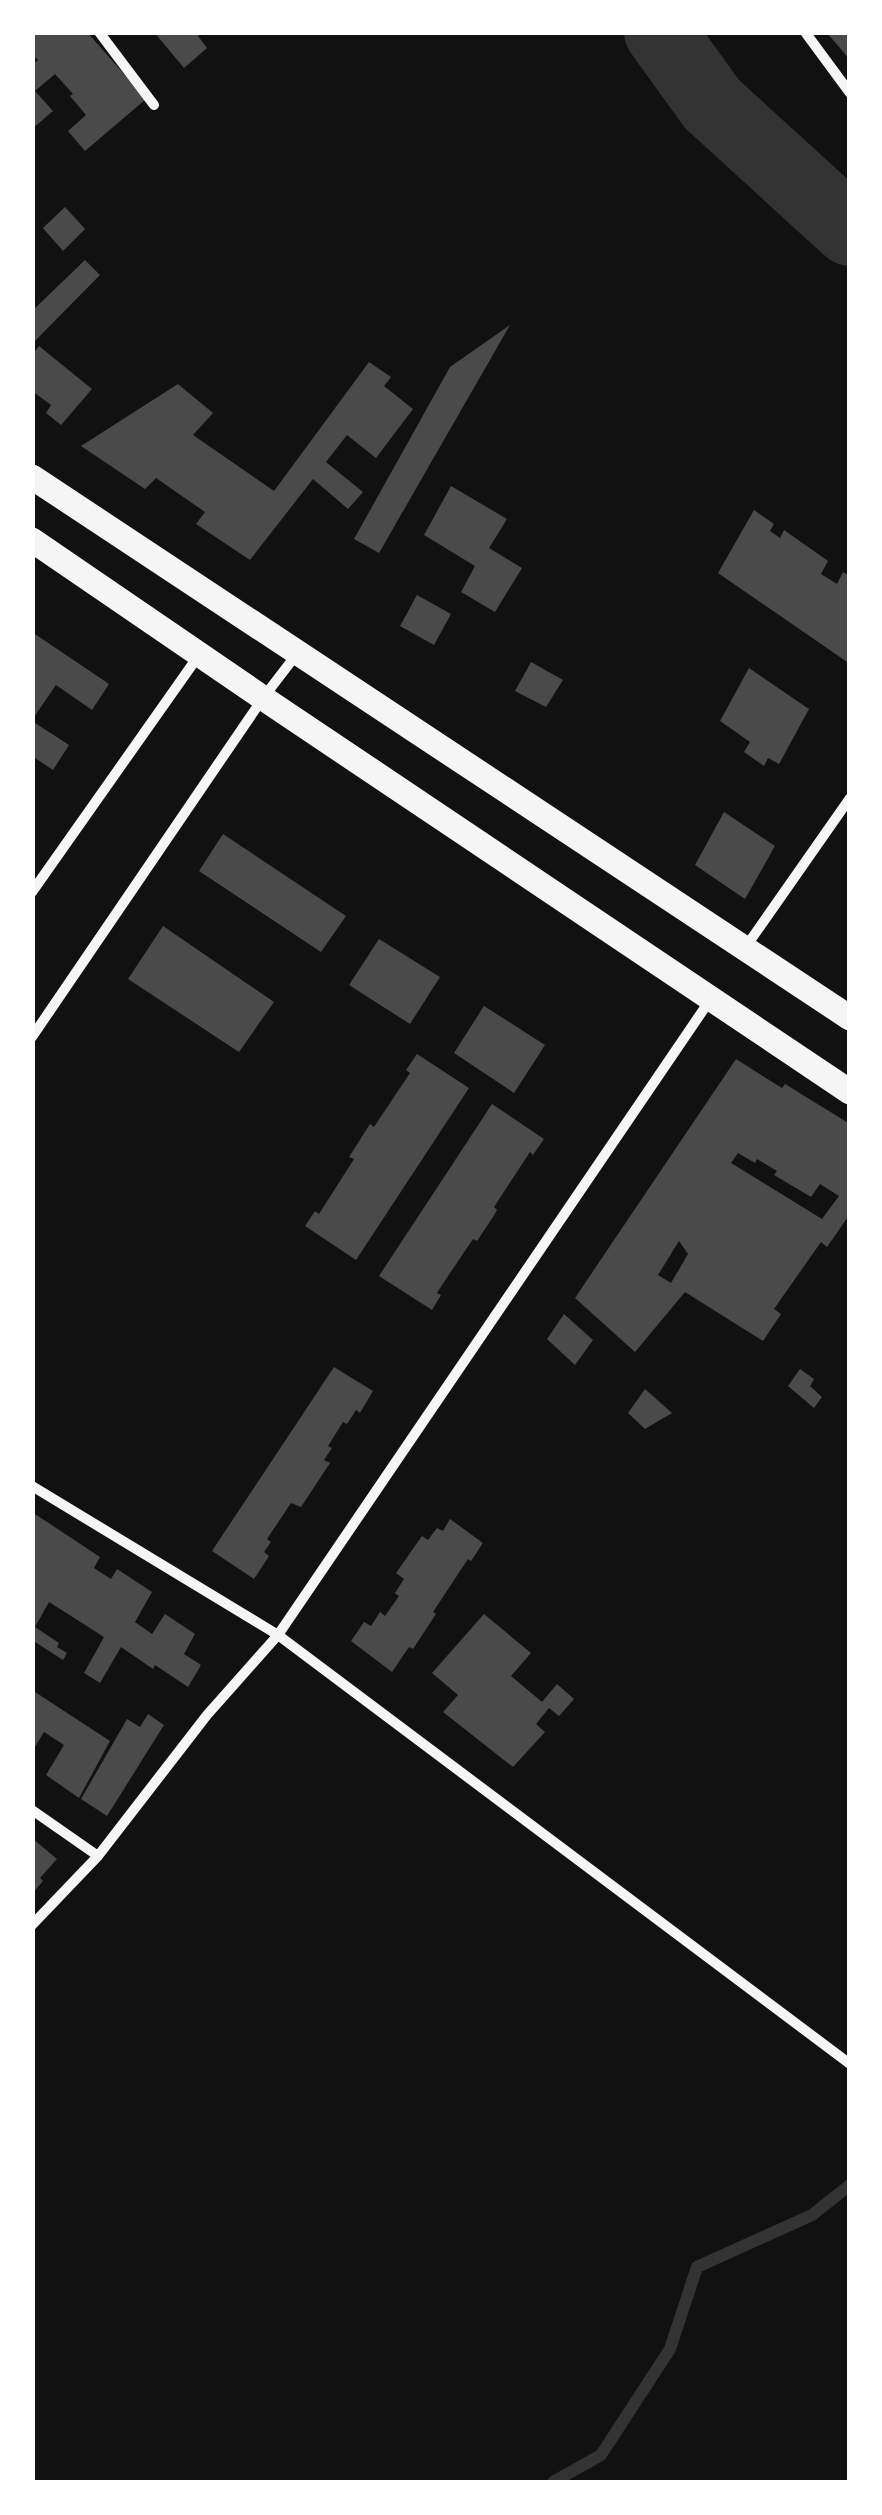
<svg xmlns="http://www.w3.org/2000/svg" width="882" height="2515" viewBox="0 0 882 2515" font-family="'Varela Round',sans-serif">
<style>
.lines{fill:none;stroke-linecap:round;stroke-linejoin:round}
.stream{stroke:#333;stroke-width:12}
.river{stroke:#333;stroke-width:72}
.building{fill:#4a4a4a;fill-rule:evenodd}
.minor{stroke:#f5f5f5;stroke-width:10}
.primary{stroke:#f5f5f5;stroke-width:25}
</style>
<rect width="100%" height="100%" fill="#111"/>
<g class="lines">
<path class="stream" d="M553 2482 601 2455 670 2349 697 2267 812 2215 850 2185"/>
<path class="river" d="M660 32 712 104 850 230"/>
</g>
<path class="building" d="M32 32H87L146 99 85 151 68 131 86 115 70 96 73 94 55 74 35 91 53 111 32 129V65L38 60 32 54Z
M154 32H203L198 36 207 48 184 68Z
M826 32H850V60L840 48Z
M65 207 85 229 63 251 43 228Z
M85 260 100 275 32 344V311Z
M510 325 379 553 354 539 450 367Z
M39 346 92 389 61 425 46 413 51 405 32 391V355Z
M369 362 391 377 384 386 413 409 376 458 347 435 326 462 363 492 348 509 313 479 250 560 196 524 205 512 156 478 145 489 81 446 178 384 213 413 193 435 274 491Z
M451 486 507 519 489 548 522 568 495 612 461 592 475 566 424 535Z
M754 510 774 524 770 531 780 538 784 530 828 561 821 574 837 584 843 572 850 576V664L718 573Z
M417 595 451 614 434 645 400 626Z
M32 632 109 684 92 710 56 685 32 720Z
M531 662 563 680 546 707 515 691Z
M749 668 809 709 779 764 768 758 764 766 744 752 750 742 720 721Z
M32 721 69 745 53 770 32 756Z
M724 812 775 846 745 899 695 865Z
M223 834 346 916 321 952 199 871Z
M163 926 274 1002 239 1052 128 979Z
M379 939 440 977 410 1024 349 985Z
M484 1006 545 1045 514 1093 454 1053Z
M417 1054 469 1088 356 1260 305 1226 315 1211 319 1214 354 1159 349 1157 370 1124 374 1127 410 1073 406 1070Z
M736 1059 782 1088 785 1084 850 1124V1214L827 1247 821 1242 774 1309 781 1314 763 1341 685 1292 635 1352 575 1298ZM738 1153 755 1163 757 1159 777 1171 774 1175 811 1197 820 1184 839 1196 822 1219 731 1163ZM679 1241 688 1254 671 1283 658 1275Z
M492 1104 544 1139 533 1155 530 1152 494 1207 497 1210 493 1217 477 1241 473 1239 442 1285 437 1293 441 1295 432 1310 379 1276Z
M564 1314 593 1340 575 1365 547 1339Z
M334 1367 373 1391 360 1413 356 1410 347 1424 343 1422 328 1446 332 1448 324 1460 330 1463 301 1507 291 1503 267 1539 271 1542 264 1552 269 1556 254 1579 212 1551Z
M800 1369 814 1379 810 1386 822 1397 814 1408 788 1386Z
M645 1389 672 1413 645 1429 628 1413Z
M32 1512 100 1557 94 1568 111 1579 117 1569 152 1592 135 1622 152 1634 165 1614 195 1634 184 1654 201 1665 188 1687 155 1665 153 1669 121 1647 100 1683 84 1673 104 1637 49 1602 35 1627 59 1643 57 1647 67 1653 63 1660 32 1640Z
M450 1519 483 1543 471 1561 468 1559 433 1612 436 1614 413 1649 409 1647 392 1672 351 1641 364 1622 371 1626 380 1612 385 1616 399 1596 395 1593 404 1579 396 1573 422 1536 428 1540 437 1528 443 1531Z
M484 1614 531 1653 511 1676 542 1702 557 1684 574 1699 559 1716 549 1708 536 1724 545 1732 513 1767 443 1712 458 1695 432 1673Z
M32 1690 110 1741 79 1798 46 1775 64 1745 44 1732 32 1752Z
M148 1714 164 1725 107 1816 81 1799 127 1719 140 1727Z
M32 1838 57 1859 40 1878 43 1881 32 1894Z"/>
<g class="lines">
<path class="minor" d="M99 32 154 105
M805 32 850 93
M32 892 199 655
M745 948 850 798
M32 1037 263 698 296 655
M32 1486 278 1635 850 2064
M32 1810 98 1856
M32 1925 98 1856 207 1715 278 1635 710 1000"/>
<path class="primary" d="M32 477 850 1018
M32 540 263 698 850 1092"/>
</g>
<rect width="882" height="2515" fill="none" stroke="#ffffff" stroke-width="70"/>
</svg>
